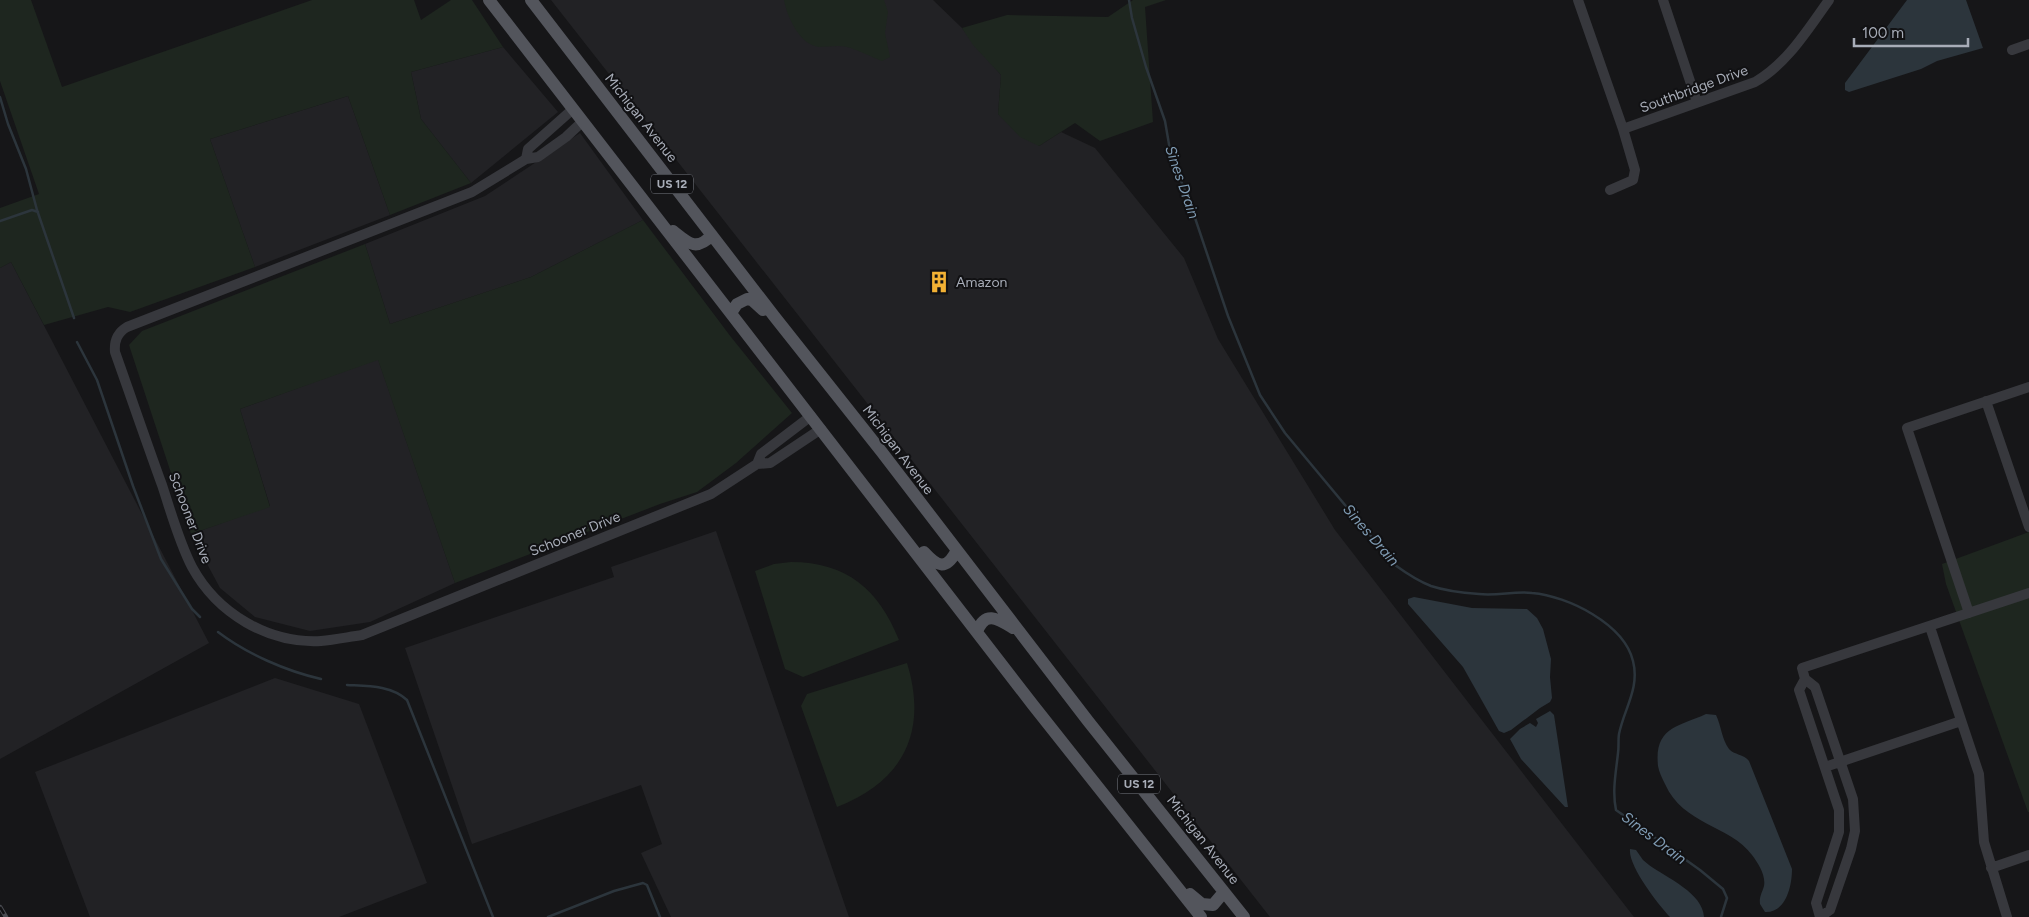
<svg xmlns="http://www.w3.org/2000/svg" width="2029" height="917" viewBox="0 0 2029 917" font-family="Figtree,sans-serif">
<style>
.built{fill:#222225}
.green{fill:#1e261f}
.water{fill:#2c353c}
.lines{fill:none;stroke-linecap:round;stroke-linejoin:round}
.stream{stroke:#2c353c;stroke-width:2.5}
.minor{stroke:#37383d;stroke-width:10}
.major{stroke:#53555c;stroke-width:12}
.rail-casing{stroke:#4a4c52;stroke-width:4.5}
.rail{stroke:#111113;stroke-width:2.5;stroke-dasharray:8;stroke-linecap:butt}
.labels{text-anchor:middle;dominant-baseline:central;stroke-width:4;stroke-linejoin:round;paint-order:stroke}
.shield{fill:#111113;stroke:#7b7e86;stroke-width:1}
.shield-label{font-size:12px;font-weight:bold;fill:#a8adb8}
.street-label{font-size:14px;fill:#a8adb8;stroke:#111113}
.poi-label{font-size:14px;fill:#a8adb8;stroke:#111113;text-anchor:start}
.water-label{font-size:15px;font-style:italic;fill:#7f9bb3;stroke:#111113}
</style>
<rect width="100%" height="100%" fill="#161618"/>
<path class="built" d="M551 0H933L962 28 1001 75 998 114 1039 146 1061 132 1095 148 1184 258 1218 339 1335 530 1634 917H1270Z
M503 47 558 112 471 183 421 119 411 72Z
M348 96 390 215 255 267 210 139Z
M580 133 643 220 531 277 390 324 365 244 485 196Z
M11 262 209 643 0 759V268Z
M378 359 455 583 370 622 310 631 255 617 220 588 191 534 270 506 240 409Z
M716 531 849 917H671L641 853 662 844 641 785 472 844 405 648 614 577 611 567Z
M275 678 359 704 427 883 339 917H90L35 772Z"/>
<path class="green" d="M0 0H31L62 87 312 0H414L421 20 451 0H472L503 47 411 72 421 119 471 183 390 215 348 96 210 139 255 267 130 312 108 307 44 325 11 262 0 268V208L39 194 0 81Z
M784 0H884L888 12 885 33 890 57 882 61C871 57 859 50 847 47 838 45 828 47 819 47 800 45 787 17 784 0Z
M1133 0H1166L1145 7 1153 122 1100 141 1075 123 1039 146 1020 137 998 114 1001 75 973 45 962 28 1007 15 1108 17Z
M643 220 731 337 792 413 736 463 697 492 660 504 455 583 378 360 240 409 270 507 191 534 129 345 142 331 365 244 390 324 531 277Z
M2029 532V812H2028L1946 584 1942 564Z
M791 562C847 562 879 590 899 640L803 677 785 669 755 571 774 564Z
M907 663C928 731 904 781 837 807L801 706 807 694Z"/>
<path class="water" d="M1907 0H1966L1983 48 1937 61 1921 69 1849 92 1845 90V83Z
M1414 597 1472 608 1527 609 1537 618 1543 629 1551 659 1550 677 1552 698 1550 702 1540 708 1511 730 1504 733 1499 731 1463 667 1408 604V599Z
M1550 711 1554 715 1568 807H1565L1521 759 1510 739 1520 729 1530 723 1536 727 1538 723 1536 719Z
M1706 714 1716 715C1721 725 1722 740 1729 749 1734 755 1744 754 1749 761L1792 869C1792 886 1786 913 1765 912L1760 904C1759 897 1762 893 1764 886 1766 875 1758 863 1752 855 1730 825 1683 825 1665 784 1662 778 1659 772 1658 766 1654 727 1678 727 1706 714Z
M1630 849 1636 850 1643 860 1649 865C1667 878 1703 893 1704 917H1670C1658 904 1628 866 1630 849Z"/>
<g class="lines">
<path class="stream" d="M1129 0 1132 18 1146 67 1165 121 1171 156 1190 203 1228 316 1260 395 1285 433 1395 565C1406 573 1418 581 1431 586 1446 591 1464 593 1479 594 1497 596 1515 591 1532 593 1568 596 1624 624 1633 661 1640 688 1624 709 1619 734 1618 740 1619 747 1618 753 1616 772 1612 791 1616 810L1700 870 1723 889 1727 898 1721 917
M0 97 8 124 26 169 37 210 74 318
M0 221 32 210 38 212
M77 342 97 380 133 486 161 559 192 609 200 617
M218 632C247 654 286 671 321 679
M347 685C367 686 391 685 407 700L493 917
M548 917 614 891 643 883 647 885 660 917"/>
<path class="minor" d="M1578 0 1623 129 1635 170 1633 180 1610 190
M1663 0 1697 102
M2012 50 2029 44
M573 109 528 149 526 159 538 157 566 137 582 122
M1623 129 1755 82C1787 64 1808 29 1829 0
M526 159 472 192 127 327C117 333 114 341 115 352 131 397 146 441 162 485 171 512 179 542 192 567 217 613 268 644 321 641 334 640 348 637 362 635L711 494 757 464
M1986 401 2029 527
M811 416 761 454 757 464 770 463 821 429
M1969 613 1907 428 2029 387
M1930 627 1979 774 1984 842 2007 917
M1805 679 1799 690 1839 810V832L1816 903 1820 917 1830 910 1851 849 1855 831 1853 799 1815 687 1805 679 1802 668 2029 593
M1825 767 1961 721
M1991 868 2029 855"/>
<path class="major" d="M489 0 1033 705 1201 917
M531 0 774 316 881 451 1088 721 1244 917
M673 231C688 243 696 252 712 235
M731 313 737 304 747 299 752 300 763 310
M924 552C938 567 946 571 957 550
M977 632C985 610 998 619 1013 628
M1190 894 1202 904 1213 905 1224 892"/>
<g class="rail-casing">
<path id="rail" d="M0 907 6 917"/>
</g>
<use href="#rail" class="rail"/>
</g>
<defs>
<g id="building-bare" transform="scale(1.725)"><path d="M-4-6H4V6H1V3H-1V6H-4ZM-2.5-4.3h1.7v1.8h-1.7ZM.8-4.3h1.7v1.8H.8ZM-2.5-1h1.7V.8h-1.7ZM.8-1h1.7V.8H.8Z" fill="#f2b134" stroke="#111113" stroke-width="2.5" paint-order="stroke"/></g>
</defs>
<g fill-rule="evenodd">
<use href="#building-bare" x="939" y="282"/>
</g>
<g class="labels">
<g class="shield">
<rect x="651" y="174.5" width="42" height="19" rx="4"/>
<rect x="1118" y="774.5" width="42" height="19" rx="4"/>
</g>
<g class="shield-label">
<text x="672" y="184">US 12</text>
<text x="1139" y="784">US 12</text>
</g>
<g class="street-label">
<text transform="translate(1694 89) rotate(-20)">Southbridge Drive</text>
<text transform="translate(641 118) rotate(52)">Michigan Avenue</text>
<text transform="translate(898 450) rotate(53)">Michigan Avenue</text>
<text transform="translate(190 518) rotate(69)">Schooner Drive</text>
<text transform="translate(575 534) rotate(-22)">Schooner Drive</text>
<text transform="translate(1203 840) rotate(52)">Michigan Avenue</text>
</g>
<g class="poi-label">
<text x="956" y="282">Amazon</text>
</g>
<g class="water-label">
<text transform="translate(1182 182) rotate(71)">Sines Drain</text>
<text transform="translate(1371 535) rotate(49)">Sines Drain</text>
<text transform="translate(1654 838) rotate(37)">Sines Drain</text>
</g>
</g>
<path d="M1854 38v8h114v-8" fill="none" stroke="#a8adb8" stroke-width="2.5"/>
<text x="1862" y="38" font-size="15" fill="#a8adb8" stroke="#111113" stroke-width="4" paint-order="stroke">100 m</text>
</svg>
